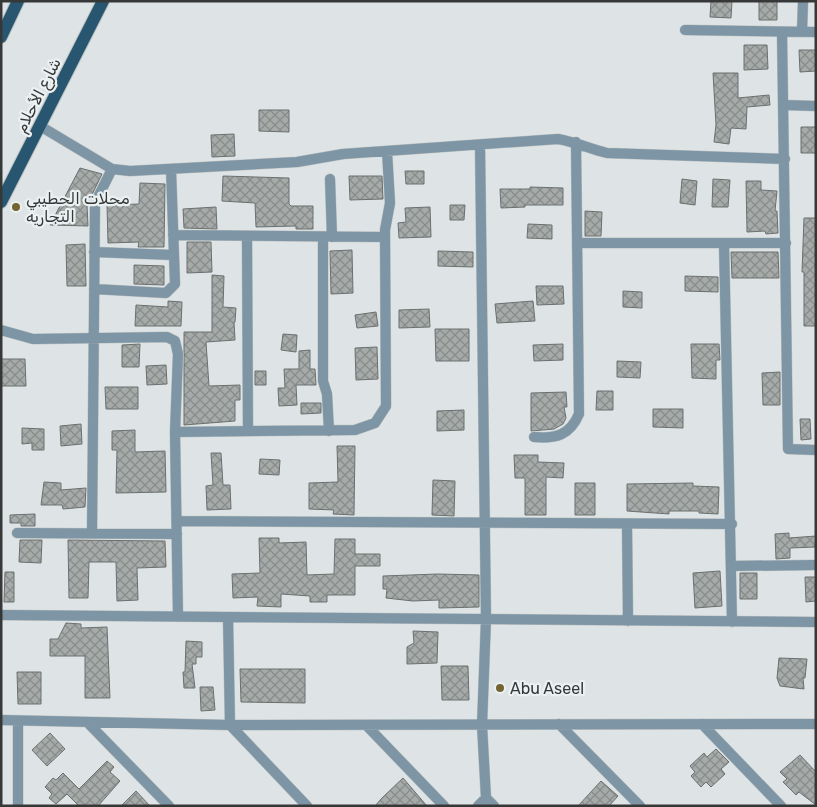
<svg xmlns="http://www.w3.org/2000/svg" width="817" height="807" viewBox="0 0 817 807" font-family="Rubik,'Noto Naskh Arabic',sans-serif">
<style>
.building{fill:url(#building-cross-hatch);stroke:#6b706f}
.lines{fill:none;stroke-linecap:round;stroke-linejoin:round}
.street-casing{stroke:#bcc2c2;stroke-width:11}
.primary-casing{stroke:#bcc2c2;stroke-width:14}
.street{stroke:#7e95a5;stroke-width:10}
.primary{stroke:#285570;stroke-width:12}
.poi-dot{fill:#746432;stroke:#ebf1f2;stroke-width:2}
.labels{text-anchor:middle;dominant-baseline:central;stroke-width:4.5;stroke-linejoin:round;paint-order:stroke}
.street-label{font-size:16px;fill:#363838;stroke:#ebf1f2}
.poi-label{font-size:16px;fill:#363838;stroke:#ebf1f2;text-anchor:start}
</style>
<defs>
<pattern id="building-cross-hatch" width="8" height="8" patternUnits="userSpaceOnUse" patternTransform="scale(1.25)"><rect width="8" height="8" fill="#a6abaa"/><path d="M0 0l8 8M0 8l8-8" fill="none" stroke="#888c8b"/></pattern>
</defs>
<rect width="100%" height="100%" fill="#dee4e5"/>
<path class="building" d="M711 1H732L731 18 710 17Z
M759 1H777V20H759Z
M744 45H767L768 69 744 70Z
M799 50H816V71L800 72Z
M713 73H738V98L769 95 770 105 747 107 746 129 731 128 729 144 714 142 716 125Z
M259 110H289V132L259 131Z
M801 127H816V153H801Z
M234 134 235 156 212 157 211 135Z
M80 168 102 174 87 205 88 226 50 225Z
M405 171H424V184H406Z
M223 176 289 178V204L291 206H313V229H296V226L256 227 255 203 222 201Z
M349 176H382L383 199 350 200Z
M682 179 697 181 695 205 680 203Z
M713 179 730 180 728 207H712Z
M746 181H761V190L777 191 775 211H777L778 233 766 234 765 231 747 232Z
M140 183 165 184 164 247H138L139 242 108 243 107 205 139 204Z
M530 187 563 188V205H525V207L501 208 500 189H530Z
M450 205H465L464 220H450Z
M216 207 217 229 184 228 183 209Z
M430 207 431 237 399 238 398 223 406 222 405 208Z
M585 211 602 212 601 236H585Z
M804 218H816V326H804V272H802Z
M528 224 552 225V239L527 238Z
M187 242H211L212 272 187 273Z
M85 244 86 286H67L66 245Z
M352 250 353 293 331 294 330 251Z
M438 251 473 252V267L438 266Z
M731 252H778L779 278H732Z
M134 265 164 266V285L134 284Z
M212 275 224 276 223 307 236 308 235 322H234L235 340 206 342 209 386 240 385V400H235V421L184 425V332H212Z
M685 276 718 277V292L685 291Z
M536 286H563L564 304 537 305Z
M623 291 642 292V308L623 307Z
M168 301 182 302 181 326H135L136 305 168 307Z
M533 301 535 321 497 323 495 304Z
M429 309 430 327 399 328V310Z
M376 312 378 326 357 328 355 315Z
M435 329H469V361H436Z
M283 334 297 335 296 352 281 350Z
M140 344 139 367H122V345Z
M563 344V360L534 361 533 345Z
M691 344H719L720 360H716V379L692 378Z
M377 347 378 379 356 380 355 348Z
M310 350V369H315L316 385H296L297 405 279 406 278 388H285L284 369H299V351Z
M1 359H25L26 386H1Z
M617 361 641 362 640 378 617 377Z
M166 365 167 384 147 385 146 366Z
M255 371H266V385H255Z
M780 372V405H763L762 373Z
M105 387H138V409H106Z
M597 391H613V410H596Z
M566 392 567 407H564L566 418 563 424 554 429 531 431V393Z
M301 403H321V413L301 414Z
M653 409H683V428L653 427Z
M464 410V430L437 431V411Z
M800 419H810L811 439 801 440Z
M81 424 82 444 61 446 60 426Z
M22 428 44 429V450H32V443L22 444Z
M135 430V452L165 451 166 492 116 493 117 450H112V431Z
M337 446H355L354 515 333 514 334 510 309 509V483L338 482Z
M211 453H221L223 485H230L231 509 207 510 206 486 213 485Z
M514 455H538V462L564 463 563 478 546 477V515H525V478H515Z
M260 459 280 460 279 475 259 474Z
M433 480 455 481 454 516 432 515Z
M44 482 61 483V490L86 488 85 507 63 509 62 505H41Z
M575 483H595V515H575Z
M693 483V486L719 487 718 514 699 513V511H669V514L627 511V484Z
M35 514V526H21V523H10V515Z
M789 533V538L816 536V547L790 548V558L776 559 775 534Z
M259 538H279V543L306 542 307 575 334 574 335 539H355V554H380V566H355V595H327V602H310V596L281 594V607L257 606 258 597 233 598 232 574 260 573Z
M20 540H42L41 563 19 562Z
M68 540 165 541 166 567 137 568 138 600 117 601 116 562H89L88 598H69Z
M720 571 722 606 695 608 693 573Z
M5 572H14V602H4Z
M740 573H757V599H740Z
M438 574 479 575V607L439 608V600L413 601 386 598 387 589H383V576Z
M805 577H816V601L806 602Z
M66 623 81 624V628L107 627 110 698H85V656H50V639H58Z
M413 631 438 632 437 663 407 664V647L414 643Z
M186 641 202 642V657H196V664H192L195 688H184L183 672H185Z
M779 658 807 659 805 678H803L804 689 780 686 777 678Z
M441 666H468L469 700H442Z
M240 669H305V703L241 702Z
M17 672H41V704H18Z
M200 687H213L215 710 201 711Z
M50 733 65 749 47 766 32 750Z
M716 749 729 762 721 769 725 774 711 787 706 782 701 787 691 776 695 772 690 766 704 753 707 757Z
M800 755 816 772V805L799 792 796 795 783 782 787 779 780 772Z
M107 761 114 767 110 772 120 781 98 806H79L67 794 56 804 49 798 52 794 45 787 53 778 56 780 63 773 79 789Z
M403 778 427 806H375L382 798Z
M601 781 618 796 609 806H578Z
M136 791 150 806H121Z"/>
<g class="lines">
<g class="street-casing">
<path id="street" d="M685 30 816 32
M782 32 788 449 816 450
M802 32 803 1
M784 105 816 106
M40 126 112 169 130 171 297 162 343 154 558 139C576 142 590 149 607 153L785 159
M480 145 486 619 482 725 486 798 494 806
M330 179 332 237
M173 235 385 237
M247 236 248 431
M323 237V381L327 394 329 431
M577 243H786
M724 243 732 622
M94 252 173 255
M94 289 166 293 175 284 171 169
M1 330 33 339 167 337 175 341 178 354 175 432 178 617
M175 432 355 430 375 423 386 406 385 230 390 203 387 151
M534 437C556 439 570 435 579 414L576 142
M177 521 732 524
M627 524 628 621
M17 533 177 534
M92 533 95 203 112 169
M732 566 816 565
M1 615 816 622
M228 617 230 725 307 806
M1 720 230 725 816 724
M88 723 169 806
M559 724 640 806
M702 724 781 806
M367 726 444 806
M18 806V721
M478 806 486 798"/>
</g>
<g class="primary-casing">
<path id="primary" d="M1 37 18 1
M1 202 103 1"/>
</g>
<use href="#street" class="street"/>
<use href="#primary" class="primary"/>
</g>
<g class="poi-dot">
<circle cx="16" cy="207" r="5"/>
<circle cx="500" cy="688" r="5"/>
</g>
<g class="labels">
<g class="street-label">
<text transform="translate(38 95) rotate(-63)">شارع الأحلام</text>
</g>
<g class="poi-label">
<text x="26" y="198">محلات الحطيبي<tspan x="26" dy="18">التجاريه</tspan></text>
<text x="510" y="688">Abu Aseel</text>
</g>
</g>
<rect width="817" height="807" fill="none" stroke="#363838" stroke-width="5"/>
</svg>
